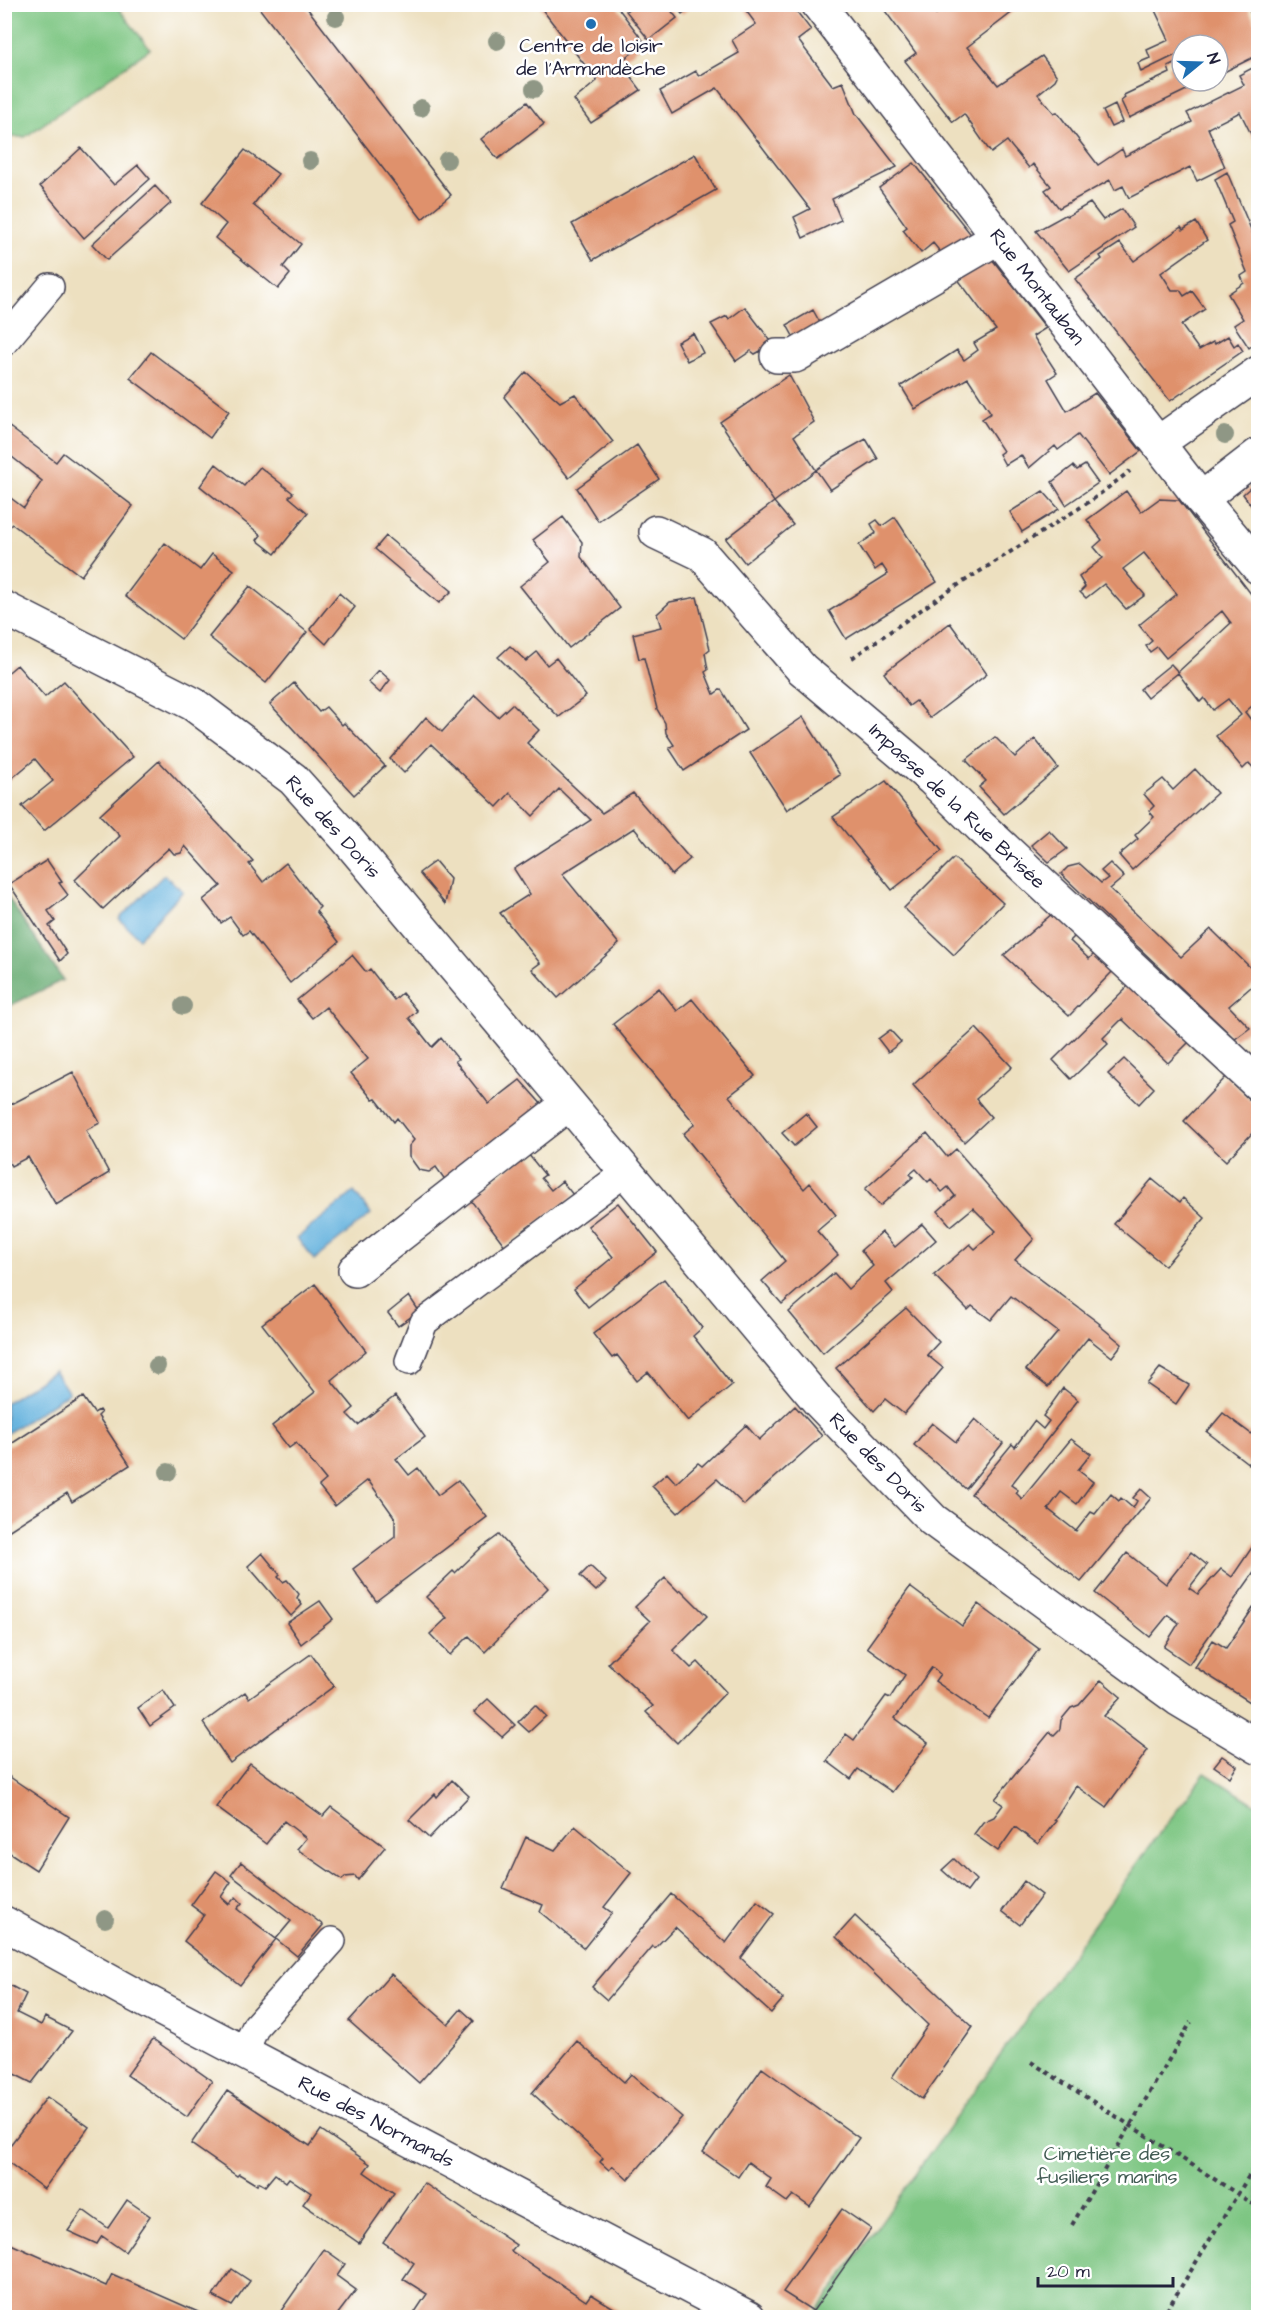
<svg xmlns="http://www.w3.org/2000/svg" width="1263" height="2322" viewBox="0 0 1263 2322" font-family="'Architects Daughter',sans-serif">
<style>
.green{fill:#7ec683;stroke:#50745f;stroke-width:1.5}
.forest{fill:#66ab71;stroke:#446656;stroke-width:1.5}
.water{fill:#62b1dd;stroke:#426a8c;stroke-width:1.5}
.building{fill:#df916c}
.lines{fill:none;stroke-linecap:round;stroke-linejoin:round}
.lane-casing{stroke:#403e4f;stroke-width:30}
.street-casing{stroke:#403e4f;stroke-width:36}
.path{stroke:#403e4f;stroke-width:4;stroke-dasharray:4.5 4.5;stroke-linecap:butt}
.lane{stroke:#fff;stroke-width:27}
.street{stroke:#fff;stroke-width:33}
.tree{fill:#8f9785}
.poi-dot{fill:#1f6fb2;stroke:#fff;stroke-width:2}
.labels{text-anchor:middle;dominant-baseline:central;stroke-width:5;stroke-linejoin:round;paint-order:stroke}
.poi-label{font-size:20px;fill:#22223b;stroke:#fff}
.street-label{font-size:20px;fill:#22223b;stroke:#fff}
.park-label{font-size:20px;fill:#425b54;stroke:#fff}
</style>
<rect width="100%" height="100%" fill="#fff"/>
<filter id="ink" filterUnits="userSpaceOnUse"><feTurbulence type="fractalNoise" baseFrequency=".0167" numOctaves="2"/><feDisplacementMap in="SourceGraphic" scale="12" xChannelSelector="R" yChannelSelector="G"/><feConvolveMatrix kernelMatrix="1 2 1 2 8 2 1 2 1" color-interpolation-filters="sRGB"/></filter>
<filter id="wash" filterUnits="userSpaceOnUse"><feTurbulence type="fractalNoise" baseFrequency=".008" numOctaves="4" result="noise"/><feDisplacementMap in="SourceGraphic" scale="24" xChannelSelector="R" yChannelSelector="G"/><feGaussianBlur stdDeviation="1.35" result="paint"/><feColorMatrix in="noise" values="0 0 0 0 0 0 0 0 0 0 0 0 0 0 0 0 0 1.4 0 .05"/><feComposite in="paint" operator="in"/></filter>
<g filter="url(#wash)">
<rect width="100%" height="100%" fill="#ede0c0"/>
<path class="green" d="M5 4 116 5 150 49 25 137H5Z
M1205 1773 1258 1806V2317H813L1147 1850Z"/>
<path class="forest" d="M5 893 63 980 5 1008H4Z"/>
<path class="water" d="M164 875 183 891 139 938 119 919Z
M354 1192 371 1214 314 1260 297 1238Z
M54 1371 69 1393 6 1434 5 1403Z"/>
<g id="blocks">
<path class="building" d="M256 4H304L451 195 422 219Z
M538 4H615L645 43 620 62 641 90 591 123 574 100 597 81Z
M635 4H666L677 18 649 40 626 11Z
M674 4H694L682 14Z
M741 4H791L811 30 798 40 833 86 843 82 856 114 897 167 832 199 841 220 803 238 794 217 810 209 717 88 672 114 660 91 696 71 699 76 739 53 732 40 756 24Z
M880 4H929L936 14 950 4H1023L967 47 998 85 1042 56 1057 76 1055 80 1038 94 1054 113 1057 112 1098 165 1122 149 1125 156 1192 122 1187 113 1244 85 1239 75 1258 65V145L1257 146 1240 112 1208 128 1225 167 1197 181 1190 167 1129 198 1123 186 1115 190 1110 180 1059 208 1045 190 1051 186 1033 164 1029 168 1007 141 991 153 964 114 953 122 905 61 916 53Z
M1152 4H1246L1258 28V55L1218 75V45L1214 37 1197 45H1182V52L1141 72 1138 63 1150 58 1147 50 1169 40Z
M1182 60V81H1205L1129 118 1121 101 1125 98 1124 95 1170 73 1168 67Z
M527 102 544 124 498 159 481 139Z
M1115 105 1122 122 1111 127 1103 111Z
M81 148 114 185 138 165 150 179 84 238 40 186Z
M245 150 278 174 253 205 301 244 283 267 290 274 278 289 215 238 226 224 202 203Z
M695 154 716 190 593 260 572 224Z
M914 163 977 242 946 259 933 243 921 253 903 230 907 227 879 188Z
M1227 172 1253 234 1258 230V341L1249 348 1234 325 1243 319 1228 294 1244 283 1241 276 1247 272 1228 225 1233 222 1215 179Z
M155 186 171 203 107 260 92 244Z
M1090 203 1103 220 1122 209 1134 227 1069 271 1036 231 1065 215 1068 216Z
M1196 222 1207 240 1161 273 1172 290H1180L1184 296 1192 291 1205 309 1181 325 1199 350 1213 342 1215 344 1228 336 1234 346 1238 343 1243 351 1170 401 1075 279 1102 259 1100 256 1120 243 1134 261 1181 227 1183 230Z
M988 254 1046 328 1033 336 1057 373 1048 379 1067 411 1095 393 1141 451 1109 475 1078 435 1058 450 1055 446 1029 468 1021 455 1005 465 999 454 1003 451 982 419 991 413 968 378 915 409 901 386 957 350 964 360 978 350 974 343 996 330 954 274Z
M745 307 773 344 755 354 751 351 736 361 711 324 727 316 729 319Z
M813 310 824 330 798 345 787 325Z
M693 333 703 353 687 361 677 342Z
M151 352 229 411 210 438 130 378Z
M526 372 560 402 575 394 613 442 569 478 504 397Z
M789 375 814 422 794 436 816 470 774 502 720 422Z
M4 423 56 462 63 453 133 506 81 576 12 524 4 533V493L24 508 42 481 7 453 4 457Z
M866 439 878 459 830 490 816 470 834 457Z
M637 445 659 479 598 521 577 488Z
M216 464 244 486 260 467 293 493 289 497 308 513 275 554 257 540 261 535 200 486Z
M1085 465 1098 483 1066 505 1052 482 1073 466 1077 470Z
M1258 481V515L1243 494Z
M1043 491 1059 509 1022 532 1010 512Z
M1126 491 1141 512 1159 499 1179 500 1258 603V701L1245 712 1258 729V773L1249 763 1243 769 1216 736 1241 715 1228 699 1213 710 1204 698 1200 702 1178 673 1147 698 1140 689 1171 664 1178 672 1231 623 1222 611 1166 658 1157 647 1150 652 1146 646 1152 641 1139 625 1177 594 1144 553 1123 569 1145 595 1126 609 1104 584 1086 598 1080 592 1085 587 1079 577 1103 558 1094 547 1102 540 1087 520Z
M774 502 793 525 745 563 726 539Z
M563 517 582 542 581 557 620 608 569 648 520 586 550 562 533 540Z
M895 517 937 582 846 639 829 611 888 574 882 565 875 570 859 545 876 533 871 524 877 520 882 526Z
M386 536 452 591 439 603 375 549Z
M165 543 200 570 212 554 234 570 181 639 125 596Z
M250 586 307 632 266 683 209 637Z
M339 593 355 607 326 644 310 629Z
M697 597 710 649 705 653 708 670 705 672 714 694 721 689 746 730 684 771 669 748 674 745 666 733 665 723 657 709 644 658 639 659 633 634 661 627 657 614 670 602Z
M950 623 987 674 930 718 916 701 909 706 884 673Z
M510 646 526 661 537 652 547 665 556 658 586 696 559 717 498 657Z
M17 665 45 697 64 681 133 757 44 831 22 806 53 781 35 759 4 785V676Z
M379 670 390 680 380 693 368 682Z
M294 683 319 712 326 707 342 725 344 723 385 766 354 795 270 704Z
M475 695 498 717 512 704 539 730 527 743 602 813 633 793 690 859 672 875 634 828 562 874 619 944 558 998 532 969 540 963 500 913 530 894 514 869 591 820 559 789 533 816 510 793 497 807 431 744 404 773 390 759 426 717 442 732Z
M803 717 840 775 787 810 750 753Z
M995 737 1015 757 1035 739 1058 768 1004 814 979 787 986 781 966 760Z
M159 761 253 861 249 864 263 882 286 863 320 907 316 911 339 942 290 983 249 931 243 935 230 917 221 923 203 900 221 886 185 846 181 853 177 854H174L169 848 103 909 75 880 120 836 100 815Z
M1195 769 1217 793 1132 870 1119 855 1138 839 1135 835 1154 817 1149 811 1154 806 1144 794 1163 779 1173 790Z
M886 781 942 851 892 890 833 817Z
M1049 830 1067 849 1049 862 1031 845Z
M954 858 1003 903 954 955 904 908Z
M47 860 62 882 59 883 68 895 48 911 55 921 49 926 67 954 60 961 9 884Z
M435 861 450 879 445 904 419 873Z
M1110 863 1124 877 1110 889 1181 957 1211 929 1258 975V981L1229 1006 1250 1028 1235 1039 1061 874 1068 867 1080 864 1101 883 1108 878 1101 871Z
M1053 913 1076 935 1070 941 1089 959 1095 953 1113 971 1069 1016 1004 955Z
M352 955 366 972 370 969 394 1000 402 993 417 1011 409 1018 432 1047 441 1038 458 1059 455 1061 489 1104 520 1080 544 1107 446 1181 436 1167 429 1172 419 1170 409 1156V1146L414 1140 397 1118 394 1122 376 1099 373 1100 351 1073 368 1059 326 1007 312 1018 297 1000Z
M1129 985 1189 1042 1168 1063 1122 1019 1103 1038 1108 1044 1071 1079 1053 1060Z
M659 988 677 1011 692 999 755 1076 729 1096 804 1189 810 1183 836 1215 817 1231 838 1255 782 1304 762 1281 785 1261 683 1134 695 1124 613 1024Z
M976 1028 1012 1067 976 1099 991 1117 964 1142 913 1085Z
M890 1030 901 1042 888 1052 878 1039Z
M1124 1059 1154 1088 1139 1104 1108 1074Z
M73 1072 100 1123 86 1130 109 1173 56 1205 28 1157 11 1166 4 1153V1108Z
M1226 1077 1258 1108V1127L1226 1161 1184 1121Z
M806 1113 817 1127 794 1146 782 1133Z
M927 1133 947 1157 956 1149 1034 1239 1015 1260 1100 1324 1099 1325 1122 1344 1112 1357 1088 1338 1048 1387 1026 1370 1058 1332 1011 1296 991 1320 972 1306 968 1310 934 1275 970 1244 975 1249 996 1231 973 1208 951 1226 938 1211 955 1196 948 1187 942 1192 931 1179 928 1182 916 1169 910 1174 913 1177 880 1206 865 1189Z
M528 1154 545 1175 541 1178 551 1190 562 1181 574 1196 505 1246 469 1198Z
M1152 1179 1180 1202 1183 1198 1205 1218 1165 1266 1114 1224Z
M618 1203 657 1252 588 1307 574 1289 613 1257 588 1226Z
M922 1224 936 1240 886 1283 893 1292 823 1353 789 1312 834 1273 848 1289 873 1266 861 1250 882 1232 895 1247Z
M664 1279 702 1328 693 1336 732 1385 688 1421 648 1372 637 1381 617 1355 612 1358 593 1334Z
M315 1284 366 1351 331 1380 354 1408 347 1414 358 1425 395 1396 425 1437 396 1459 409 1475 418 1468 438 1495 458 1480 487 1517 376 1601 353 1569 395 1537V1518L368 1480 335 1506 319 1486 326 1480 296 1443 289 1448 272 1426 315 1392 262 1324Z
M409 1296 419 1311 398 1326 388 1313Z
M906 1308 939 1342 927 1355 943 1368 904 1414 885 1399 874 1411 836 1368Z
M1160 1368 1189 1385 1176 1404 1147 1384Z
M1063 1388 1078 1400 1011 1485 1018 1490 1016 1493 1022 1499 1071 1439 1091 1454 1078 1470 1093 1482 1077 1504 1061 1492 1048 1509 1076 1531 1091 1512 1095 1514 1111 1494 1119 1501 1121 1498 1133 1508 1137 1501 1133 1498 1141 1489 1151 1498 1081 1582 971 1494 1012 1444 1015 1447 1034 1421 1043 1429 1049 1421 1043 1416Z
M83 1397 94 1413 99 1410 101 1413 98 1416 130 1465 72 1502 67 1493 5 1533V1448Z
M795 1406 822 1436 744 1505 717 1479 678 1513 652 1486 667 1473 676 1483 698 1463 702 1466 746 1425 759 1440Z
M1223 1413 1258 1439V1463L1254 1468 1207 1432Z
M975 1419 1003 1443 966 1489 914 1445 932 1423 956 1442Z
M499 1535 548 1588 485 1652 469 1636 450 1655 430 1634 447 1618 426 1597 453 1571 455 1573 480 1549Z
M1257 1540 1258 1567 1189 1664 1164 1647 1179 1623 1168 1615 1150 1637 1095 1593 1127 1553 1166 1584 1191 1552 1207 1565 1189 1588 1198 1594 1221 1569 1232 1577Z
M262 1553 280 1575 278 1577 283 1582 287 1580 299 1594 297 1598 302 1605 291 1616 248 1566Z
M590 1566 606 1581 596 1591 580 1576Z
M665 1578 679 1592 681 1590 707 1616 673 1650 691 1668 698 1662 726 1692 677 1743 646 1712 653 1706 608 1663 650 1621 635 1607Z
M910 1587 962 1626 978 1604 1039 1649 988 1718 935 1681 940 1674 932 1667 895 1718 928 1743 892 1792 858 1769 851 1779 827 1761 846 1734 854 1740 886 1696 890 1698 905 1675 867 1647Z
M320 1601 333 1619 301 1644 287 1623Z
M1258 1601V1690L1250 1702 1195 1667 1213 1640 1226 1648Z
M311 1654 334 1686 230 1763 203 1723 245 1692 249 1698Z
M1101 1680 1121 1697 1104 1716 1148 1750 1106 1807 1076 1786 1054 1820 1056 1821 1038 1844 1015 1827 998 1851 974 1834 983 1822 994 1817 1003 1805 995 1799 1050 1732 1054 1735 1060 1729 1061 1720 1071 1708 1079 1705Z
M163 1690 175 1708 150 1726 138 1708Z
M488 1699 515 1725 502 1737 474 1712Z
M535 1705 546 1716 529 1732 518 1722Z
M1222 1756 1237 1766 1230 1777 1214 1766Z
M250 1763 323 1816 331 1807 385 1847 358 1880 355 1876 345 1877 342 1880 297 1849 306 1838 284 1821 266 1844 216 1807Z
M4 1773 69 1817 36 1870 4 1849Z
M452 1780 469 1796 429 1838 409 1820 435 1794 437 1797Z
M575 1826 631 1873 604 1907 612 1913 584 1948 540 1912 543 1905 503 1888 526 1837 555 1850Z
M954 1859 976 1880 967 1892 942 1870Z
M241 1862 323 1925 297 1956 276 1939 291 1921 231 1875Z
M216 1871 231 1882 221 1897 229 1904 236 1897 242 1903 237 1909 276 1939 240 1985 184 1941 204 1915 191 1905Z
M1024 1881 1042 1895 1020 1925 1002 1911Z
M671 1894 726 1943 757 1901 774 1914 741 1958 783 1999 771 2013 675 1927 655 1948 653 1946 607 2000 592 1987Z
M855 1916 973 2027 922 2099 892 2077 928 2025 836 1937Z
M391 1974 448 2024 461 2009 474 2021 419 2083 349 2021Z
M4 1982 26 1994 17 2013 41 2025 45 2017 72 2031 32 2083 4 2069Z
M153 2039 212 2081 187 2117 127 2075Z
M577 2041 624 2082 631 2074 682 2117 628 2180 613 2166 609 2170 600 2162 603 2158 532 2093Z
M762 2068 859 2138 810 2207 793 2195 787 2202 766 2187 771 2179 748 2162 738 2177 703 2152Z
M227 2091 310 2146 321 2130 370 2164 364 2172 394 2193 359 2243 303 2204 311 2193 289 2178 286 2182 275 2174 265 2186 258 2182 257 2185 239 2174 237 2176 191 2144Z
M47 2097 89 2127 44 2189 4 2159V2153Z
M424 2183 516 2245 511 2251 586 2301 591 2294 617 2310 612 2318H411L427 2294 403 2279 414 2263 383 2242Z
M127 2200 150 2216 125 2252 102 2236 97 2244 68 2231 83 2210 108 2228Z
M842 2209 871 2229 813 2311 783 2292Z
M4 2241 106 2286 112 2274 198 2312 196 2318H4Z
M324 2249 345 2264 337 2276 356 2290 337 2315 340 2318H276Z
M232 2269 250 2281 232 2306 213 2296Z"/>
</g>
</g>
<g filter="url(#ink)">
<use href="#blocks" fill-opacity="0" stroke="#403e4f" stroke-width="1.5"/>
<g class="lines">
<g class="lane-casing">
<path id="lane" d="M4 342 50 287
M409 1361 424 1322 626 1172
M244 2052 256 2026 332 1941"/>
</g>
<g class="street-casing">
<path id="street" d="M818 4 1201 499 1258 567
M777 356H795L999 237
M1158 443 1258 373
M1201 499 1258 455
M656 532 702 554 802 669 932 779 981 827 1258 1084
M4 608 193 704 293 779 346 838 819 1402 933 1520 1178 1699 1258 1747
M355 1270 568 1104
M4 1923 127 1991 749 2318"/>
</g>
<path class="path" d="M852 658 941 596 1092 500 1130 471
M1031 2062 1258 2207
M1072 2225 1191 2022
M1162 2318 1258 2161"/>
<use href="#lane" class="lane"/>
<use href="#street" class="street"/>
</g>
<g class="tree">
<circle cx="336" cy="17" r="9"/>
<circle cx="497" cy="41" r="9"/>
<circle cx="534" cy="89" r="9"/>
<circle cx="421" cy="108" r="9"/>
<circle cx="447" cy="160" r="9"/>
<circle cx="310" cy="161" r="9"/>
<circle cx="1225" cy="435" r="9"/>
<circle cx="183" cy="1006" r="9"/>
<circle cx="157" cy="1366" r="9"/>
<circle cx="168" cy="1472" r="9"/>
<circle cx="105" cy="1919" r="9"/>
</g>
</g>
<circle class="poi-dot" cx="591" cy="24" r="6"/>
<g class="labels">
<g class="poi-label">
<text x="591" y="46">Centre de loisir<tspan x="591" dy="23">de l'Armandèche</tspan></text>
</g>
<g class="street-label">
<text transform="translate(1037 287) rotate(52)">Rue Montauban</text>
<text transform="translate(957 806) rotate(43)">Impasse de la Rue Brisée</text>
<text transform="translate(333 827) rotate(48)">Rue des Doris</text>
<text transform="translate(878 1463) rotate(46)">Rue des Doris</text>
<text transform="translate(376 2122) rotate(28)">Rue des Normands</text>
</g>
<g class="park-label">
<text x="1107" y="2154">Cimetière des<tspan x="1107" dy="23">fusiliers marins</tspan></text>
</g>
</g>
<rect width="1263" height="2322" fill="none" stroke="#fff" stroke-width="24"/>
<g transform="translate(1200 63) rotate(71)"><circle r="28" fill="#ffffff" stroke="#a7a7b1" stroke-width="1.5"/>
<path d="M0-4.5L10 22L0 15L-10 22Z" fill="#1f6fb2"/>
<text y="-9" font-size="16" font-weight="bold" text-anchor="middle" fill="#22223b">N</text>
</g>
<path d="M1038 2277v9h135v-9" fill="none" stroke="#22223b" stroke-width="3"/>
<text x="1047" y="2277" font-size="18" fill="#22223b" stroke="#ffffff" stroke-width="4.5" paint-order="stroke">20 m</text>
</svg>
